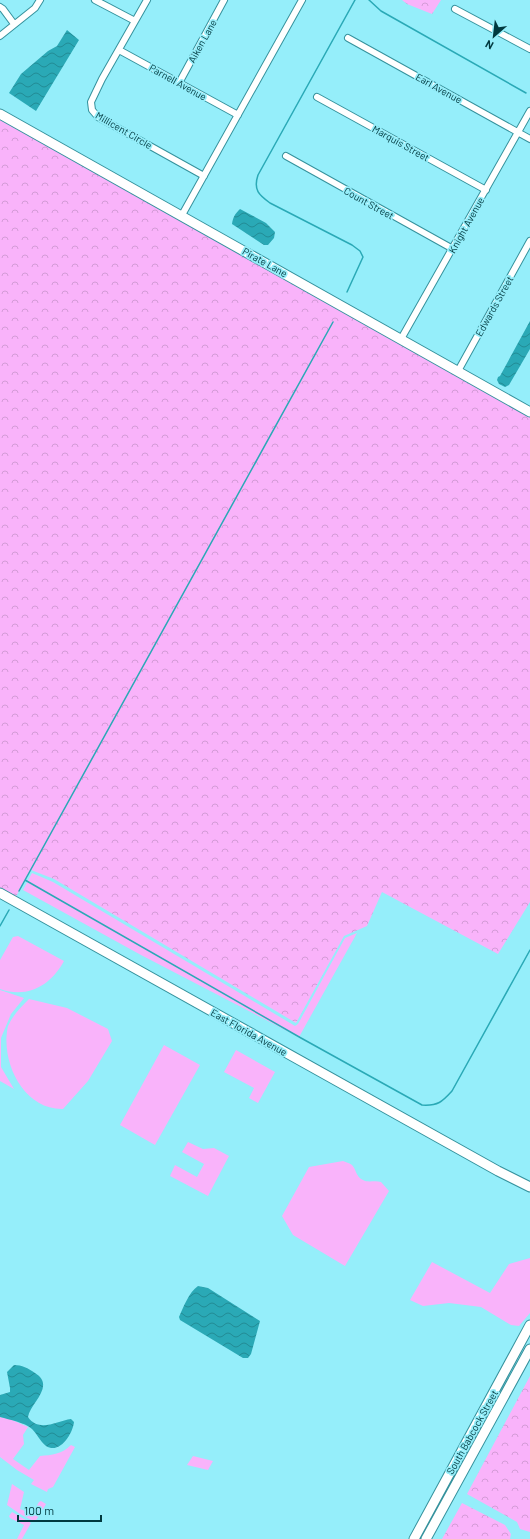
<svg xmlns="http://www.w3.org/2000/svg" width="530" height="1539" viewBox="0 0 530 1539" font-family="Barlow,sans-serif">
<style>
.grass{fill:#f9b3fa}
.forest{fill:url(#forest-crowns)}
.water{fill:url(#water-waves)}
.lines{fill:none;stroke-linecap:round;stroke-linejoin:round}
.stream{stroke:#2aa9b6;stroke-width:1.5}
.street-casing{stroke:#35929d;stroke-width:8}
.secondary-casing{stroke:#35929d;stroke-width:11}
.street{stroke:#fff;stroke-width:6}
.secondary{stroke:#fff;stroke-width:9}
.labels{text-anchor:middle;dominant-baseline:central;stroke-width:3.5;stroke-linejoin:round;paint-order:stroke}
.street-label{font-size:10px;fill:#00393f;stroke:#95eefa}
</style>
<defs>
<pattern id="forest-crowns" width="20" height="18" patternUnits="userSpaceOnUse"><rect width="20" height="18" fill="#f9b3fa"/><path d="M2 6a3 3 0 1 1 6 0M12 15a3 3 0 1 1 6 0" fill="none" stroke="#d49bd7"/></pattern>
<pattern id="water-waves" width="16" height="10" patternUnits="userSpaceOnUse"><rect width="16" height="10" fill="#2aa9b6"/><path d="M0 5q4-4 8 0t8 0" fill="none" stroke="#228b95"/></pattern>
</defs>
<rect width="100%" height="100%" fill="#95eefa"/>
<path class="grass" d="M32 873 53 882 295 1026 298 1024 345 938 357 933 299 1037 141 955 23 890Z
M18 936 64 961C51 985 28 999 0 989V960L13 937Z
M0 990 24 998 11 1014 1 1038V1067L14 1089 0 1081Z
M29 999 67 1008 108 1029 112 1041 88 1081 63 1109C23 1110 0 1061 8 1026 13 1015 21 1007 29 999Z
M164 1045 200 1065 155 1145 120 1125Z
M236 1050 275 1072 258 1103 249 1098 254 1088 224 1072Z
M188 1142 203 1149 214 1148 229 1156 208 1196 170 1176 175 1165 197 1177 204 1164 182 1152Z
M343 1161C345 1162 350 1163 352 1165 356 1169 356 1177 363 1180 368 1183 375 1180 381 1182L389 1191 345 1266 293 1235 282 1216 309 1167Z
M530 1258V1313L519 1326 511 1325 481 1307 449 1303 423 1306 410 1300 432 1262 490 1293 509 1264Z
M0 1417 10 1419 28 1427 23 1435 24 1444 13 1459 29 1470 40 1456C52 1455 62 1454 71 1445L75 1447 53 1487 48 1489 47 1492 31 1484 34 1480 17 1470 0 1457Z
M193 1456 213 1461 208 1470 187 1465Z
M12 1484 24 1492 20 1509 25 1511 24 1513 31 1516 39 1502 41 1501 46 1504 35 1522 20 1514 7 1505Z
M12 1512 31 1523 22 1539H17L24 1525 10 1518 9 1516Z"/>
<path class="forest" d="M402 0H441L432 14 407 4Z
M0 114 530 412V902L498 954 382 892 367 926 344 936 296 1023 54 879 31 870 14 900 0 892Z
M530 1376V1532L520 1529 517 1522 467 1494Z
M462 1503 505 1525 511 1534 510 1539H442Z"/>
<path class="water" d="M67 30 79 40 36 111 9 93 21 74 48 51 57 46Z
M240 209 266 223 275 232 274 238 268 245H264L232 224C233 217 235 214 240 209Z
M530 321V349L509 385 505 387 499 384 497 380 498 377 500 376Z
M198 1286 208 1288 260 1321 251 1354 248 1358H243L180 1320 179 1317C183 1308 189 1292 198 1286Z
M14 1365C22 1365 28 1368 35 1373 56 1386 30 1403 28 1417 39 1433 57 1421 71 1419L74 1422C73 1433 60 1455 46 1446 40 1441 37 1434 32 1429 24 1422 10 1420 0 1417V1395L10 1392V1388L7 1372Z"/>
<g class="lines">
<path class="stream" d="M369 0 381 11 526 93
M347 292 363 257 360 251 352 245 270 203C259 195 253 190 258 175L355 0
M25 880 301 1038 422 1105C438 1106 442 1102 452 1091L530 950
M19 891 333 322
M0 926 9 910"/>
<g class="street-casing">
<path id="street" d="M95 0 135 21
M147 0 102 79 91 102 92 110 98 117 204 176
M0 7 3 9 14 24
M455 9 530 49
M0 36 35 8 40 0
M348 38 530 139
M119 50 238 115
M179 83 224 0
M317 97 486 190
M286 156 453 249
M182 215 302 0
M401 339 530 111
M458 371 530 241"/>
</g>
<g class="secondary-casing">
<path id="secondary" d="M0 114 530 412
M0 893 498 1171 530 1187
M414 1539 530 1325
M426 1539 530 1349"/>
</g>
<use href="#street" class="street"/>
<use href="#secondary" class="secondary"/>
</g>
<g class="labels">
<g class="street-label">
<text transform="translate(202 41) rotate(-61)">Aiken Lane</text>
<text transform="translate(178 82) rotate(29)">Parnell Avenue</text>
<text transform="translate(439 88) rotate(29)">Earl Avenue</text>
<text transform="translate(124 130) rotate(30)">Millicent Circle</text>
<text transform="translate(401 143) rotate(29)">Marquis Street</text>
<text transform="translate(369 203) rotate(29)">Count Street</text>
<text transform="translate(466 225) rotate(-61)">Knight Avenue</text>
<text transform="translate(265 262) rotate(29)">Pirate Lane</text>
<text transform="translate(494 306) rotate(-61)">Edwards Street</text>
<text transform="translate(249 1032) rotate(29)">East Florida Avenue</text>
<text transform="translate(472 1432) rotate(-61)">South Babcock Street</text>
</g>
</g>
<g transform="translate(494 36) rotate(208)" stroke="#95eefa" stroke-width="3" paint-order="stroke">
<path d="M0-3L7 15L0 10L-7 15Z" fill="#00393f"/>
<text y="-6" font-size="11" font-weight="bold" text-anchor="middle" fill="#00393f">N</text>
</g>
<path d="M18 1515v6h83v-6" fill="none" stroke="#00393f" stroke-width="2"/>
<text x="24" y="1515" font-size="12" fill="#00393f" stroke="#95eefa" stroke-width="3" paint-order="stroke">100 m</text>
</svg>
